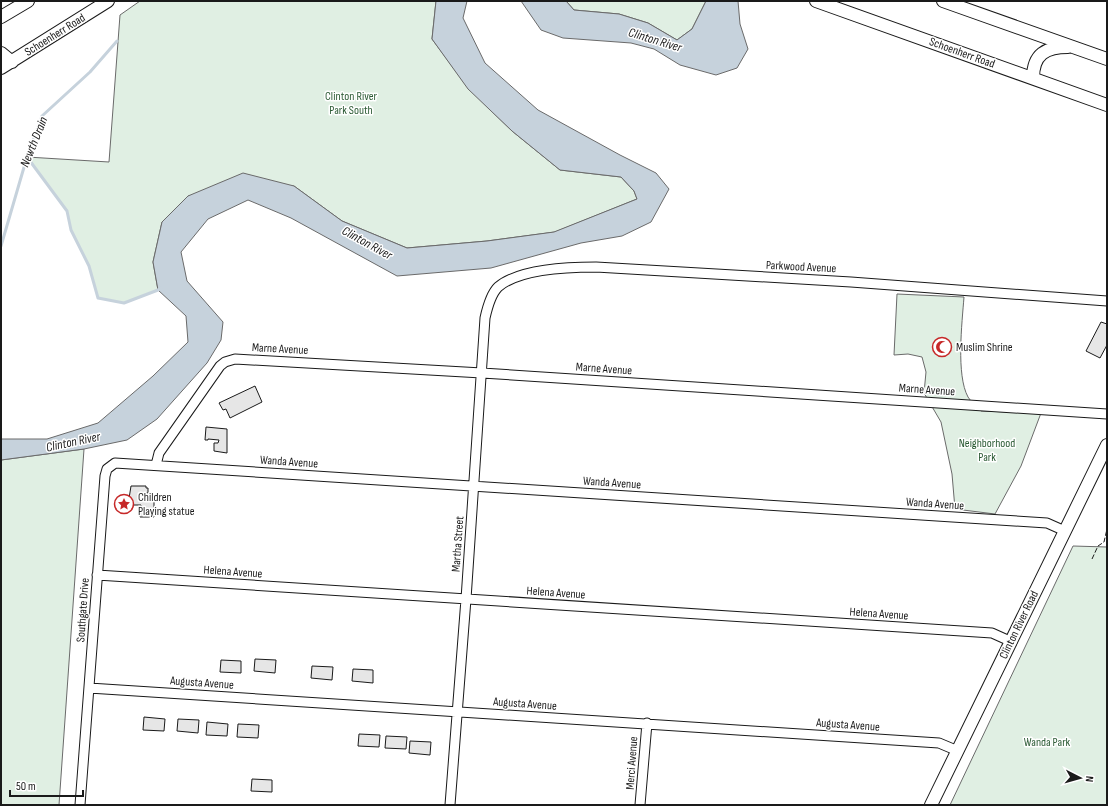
<svg xmlns="http://www.w3.org/2000/svg" width="1108" height="806" viewBox="0 0 1108 806" font-family="'Sofia Sans Condensed',sans-serif">
<style>
.green{fill:#e0efe3;stroke:#6a6a6a}
.water{fill:#c6d2dc;stroke:#6a6a6a}
.lines{fill:none;stroke-linecap:round;stroke-linejoin:round}
.stream{stroke:#c6d2dc;stroke-width:3}
.building{fill:#e6e6e6;stroke:#1a1a1a}
.street-casing{stroke:#1a1a1a;stroke-width:11}
.secondary-casing{stroke:#1a1a1a;stroke-width:14}
.street{stroke:#fff;stroke-width:9}
.secondary{stroke:#fff;stroke-width:12}
.fence{stroke:#1a1a1a;stroke-width:1;stroke-dasharray:5 2;stroke-linecap:butt}
.labels{text-anchor:middle;dominant-baseline:central;stroke-width:3;stroke-linejoin:round;paint-order:stroke}
.street-label{font-size:12px;fill:#1a1a1a;stroke:#fff}
.park-label{font-size:12px;fill:#2b5a34;stroke:#fff}
.poi-label{font-size:12px;fill:#1a1a1a;stroke:#fff;text-anchor:start}
.water-label{font-size:13px;font-style:italic;fill:#1a1a1a;stroke:#fff}
</style>
<rect width="100%" height="100%" fill="#fff"/>
<path class="green" d="M140 1H436L432 39 469 89 512 131 560 170 621 177 634 191 637 199 555 232 487 241 407 248 342 221 294 186 188 196 162 222 153 262 158 290 124 303 98 298 89 266 71 230 67 211 27 157 109 162 120 15Z
M566 1H706L692 29 677 40 648 23 619 14 574 10Z
M897 294 964 297C962 323 956 375 968 397 971 402 977 407 981 411L1041 413 1021 466 995 514 955 509 952 474 941 422 924 393 926 372 922 357 908 354 894 355Z
M84 449 59 805H1V460Z
M1073 546 1107 547V805H950Z"/>
<path class="water" d="M436 1H467L463 18 485 63 538 110 620 155 656 173 669 189 651 222 622 236 581 243 491 268 397 276 291 218 248 200 208 219 181 252 187 281 223 322 221 340 207 363 157 419 127 440 84 449 1 460V439H47L98 423 153 376 188 342 186 316 158 290 153 262 162 222 188 196 243 173 294 186 342 221 407 248 487 241 554 232 637 199 634 191 621 177 560 170 512 131 468 89 432 39Z
M521 1H566L574 10 619 14 648 23 677 40 692 29 706 1H738L740 24 748 49 737 68 716 75 680 65 654 49 631 43 563 38 541 30Z"/>
<g class="lines">
<path class="stream" d="M27 157 67 211 71 230 89 266 98 298 124 303 158 290 161 288
M1 246 27 157 42 116 90 72 117 41"/>
</g>
<path class="building" d="M1101 322 1107 324V345L1100 358 1086 351Z
M255 386 262 402 230 418 226 409 223 410 219 403Z
M206 427 227 429V453L214 451V443H218L219 440 208 439V440H205Z
M131 486H146V488H148V493H146L145 500 154 501V517H140L141 505H128Z
M255 659 276 660 275 673 254 671Z
M221 660 241 661V673L220 672Z
M312 666 333 667 332 680 311 678Z
M353 669 373 670V683L352 681Z
M144 717 165 719 164 731 143 730Z
M178 719 199 720 198 733 177 731Z
M207 722 228 724 227 736 206 735Z
M238 724 259 725 258 738 237 737Z
M359 734 380 735 379 747 358 746Z
M386 736 407 737 406 749 385 748Z
M410 741 431 742 430 755 409 753Z
M252 779 272 780V792L251 791Z"/>
<g class="lines">
<g class="street-casing">
<path id="street" d="M156 465 159 453 220 366 225 362 235 359 482 373 1107 414
M97 575 992 633 1012 642
M89 688 939 743 958 751
M80 805 105 476 107 469 115 463 1047 523 1065 531
M450 805 466 599 485 318C487 309 491 294 498 287 519 269 569 267 596 267L851 282 1107 301
M640 805 647 723"/>
</g>
<g class="secondary-casing">
<path id="secondary" d="M816 1 1107 105
M943 1 1107 59
M1 17 28 1
M1 53 12 62
M1 68 108 1
M1033 78C1033 54 1046 47 1068 47
M931 805 1107 445"/>
</g>
<use href="#street" class="street"/>
<use href="#secondary" class="secondary"/>
<path class="fence" d="M1092 559 1098 546 1104 542 1107 529"/>
</g>
<defs>
<g id="mosque-ring" transform="scale(1)"><circle r="9.5" fill="#fff" stroke="#c62828" stroke-width="1.5"/><path d="M3.5-4.9A6 6 0 1 0 3.5 4.9A5 5 0 1 1 3.5-4.9Z" fill="#c62828"/></g>
<g id="sight-ring" transform="scale(1)"><circle r="9.5" fill="#fff" stroke="#c62828" stroke-width="1.5"/><path d="M0-6L1.8-2.2L6-1.7L2.9 1.2L3.7 5.4L0 3.3L-3.7 5.4L-2.9 1.2L-6-1.7L-1.8-2.2Z" fill="#c62828"/></g>
</defs>
<g fill-rule="evenodd">
<use href="#mosque-ring" x="942" y="347"/>
<use href="#sight-ring" x="124" y="504"/>
</g>
<g class="labels">
<g class="street-label">
<text transform="translate(55 35) rotate(-32)">Schoenherr Road</text>
<text transform="translate(962 53) rotate(20)">Schoenherr Road</text>
<text transform="translate(801 267) rotate(3)">Parkwood Avenue</text>
<text transform="translate(280 349) rotate(3)">Marne Avenue</text>
<text transform="translate(604 369) rotate(4)">Marne Avenue</text>
<text transform="translate(927 390) rotate(4)">Marne Avenue</text>
<text transform="translate(289 462) rotate(4)">Wanda Avenue</text>
<text transform="translate(612 483) rotate(4)">Wanda Avenue</text>
<text transform="translate(935 504) rotate(4)">Wanda Avenue</text>
<text transform="translate(458 544) rotate(-86)">Martha Street</text>
<text transform="translate(233 572) rotate(4)">Helena Avenue</text>
<text transform="translate(556 593) rotate(4)">Helena Avenue</text>
<text transform="translate(83 610) rotate(-86)">Southgate Drive</text>
<text transform="translate(879 614) rotate(4)">Helena Avenue</text>
<text transform="translate(1019 625) rotate(-64)">Clinton River Road</text>
<text transform="translate(202 683) rotate(4)">Augusta Avenue</text>
<text transform="translate(525 704) rotate(4)">Augusta Avenue</text>
<text transform="translate(848 725) rotate(4)">Augusta Avenue</text>
<text transform="translate(632 763) rotate(-86)">Merci Avenue</text>
</g>
<g class="park-label">
<text x="351" y="96">Clinton River<tspan x="351" dy="14">Park South</tspan></text>
<text x="987" y="443">Neighborhood<tspan x="987" dy="14">Park</tspan></text>
<text x="1047" y="742">Wanda Park</text>
</g>
<g class="poi-label">
<text x="956" y="347">Muslim Shrine</text>
<text x="138" y="497">Children<tspan x="138" dy="14">Playing statue</tspan></text>
</g>
<g class="water-label">
<text transform="translate(655 40) rotate(17)">Clinton River</text>
<text transform="translate(34 142) rotate(-68)">Newth Drain</text>
<text transform="translate(367 243) rotate(29)">Clinton River</text>
<text transform="translate(73 442) rotate(-12)">Clinton River</text>
</g>
</g>
<rect width="1108" height="806" fill="none" stroke="#1a1a1a" stroke-width="4"/>
<g transform="translate(1080 778) rotate(96)" stroke="#ffffff" stroke-width="3" paint-order="stroke">
<path d="M0-3L7 15L0 10L-7 15Z" fill="#1a1a1a"/>
<text y="-6" font-size="11" font-weight="bold" text-anchor="middle" fill="#1a1a1a">N</text>
</g>
<path d="M10 790v6h73v-6" fill="none" stroke="#1a1a1a" stroke-width="2"/>
<text x="16" y="790" font-size="12" fill="#1a1a1a" stroke="#ffffff" stroke-width="3" paint-order="stroke">50 m</text>
</svg>
